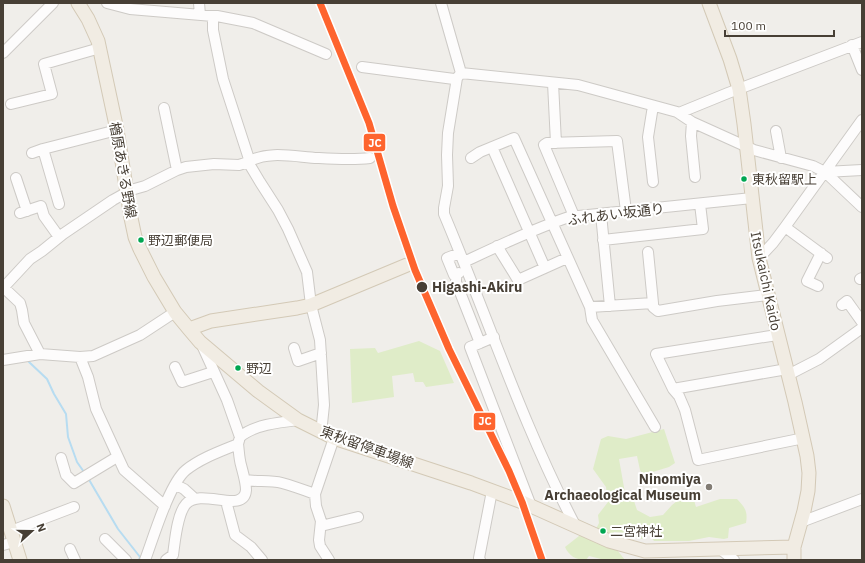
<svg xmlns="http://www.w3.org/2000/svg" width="865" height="563" viewBox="0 0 865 563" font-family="'IBM Plex Sans','Noto Sans JP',sans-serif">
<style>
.green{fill:#dfecc8}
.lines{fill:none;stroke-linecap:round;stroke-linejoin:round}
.stream{stroke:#b7dcf1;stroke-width:2}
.minor-casing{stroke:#cdcac6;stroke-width:12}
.major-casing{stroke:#d3c9b6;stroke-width:15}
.minor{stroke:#fdfcfc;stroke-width:10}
.major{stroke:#f1ece3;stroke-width:13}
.rail-1-casing{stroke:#fff;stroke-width:10}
.rail-1{stroke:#fe642e;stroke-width:7}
.bus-dot{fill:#00a651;stroke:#fff;stroke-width:1.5}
.stop-dot{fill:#473f35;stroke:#fff;stroke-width:1.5}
.poi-dot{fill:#827c74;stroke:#fff;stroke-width:1.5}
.labels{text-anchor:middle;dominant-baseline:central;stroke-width:4;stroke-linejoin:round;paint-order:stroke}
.bus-label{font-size:13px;fill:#473f35;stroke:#fff;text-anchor:start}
.street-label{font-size:14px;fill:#473f35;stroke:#fff}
.stop-label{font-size:14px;font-weight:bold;fill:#473f35;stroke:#fff;text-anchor:start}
.poi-label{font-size:14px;font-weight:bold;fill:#473f35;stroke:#fff;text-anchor:end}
.line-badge{stroke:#fff;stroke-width:1.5}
.badge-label{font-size:11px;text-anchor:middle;font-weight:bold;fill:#fff}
</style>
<rect width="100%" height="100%" fill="#f0eeea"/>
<path class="green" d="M419 341 440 351 454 383 426 387 423 382H415L413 373 392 376 394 397 352 403 350 349 375 348 378 353Z
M664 429 675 463 669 467 643 475 640 470 637 456 619 459 625 493 632 495 637 510 650 517 663 515 672 505 691 490 696 507 720 499H737C745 507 748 512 746 523L729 528 728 538 724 539 709 537 689 541H654L649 534 642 539 624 533 614 532 607 544 614 546 625 560H605L589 556 586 560C576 560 569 556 565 547L579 536 592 537 599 523 598 515 608 502 606 487 593 469 601 439 608 436 626 439Z"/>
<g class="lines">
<path class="stream" d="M29 362 47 379 54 394 66 414 68 437 77 462 84 472
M88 478 118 529 140 557 139 560"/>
<g class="minor-casing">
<path id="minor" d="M107 3 130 9 213 16
M199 3 200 15
M441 3 461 73 457 78 448 133 447 155 448 186 444 208V214C488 318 523 426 575 525
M852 45 862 70
M3 53 53 3
M326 54 253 23 217 16H213V30L223 79 249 159 248 162C268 150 296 157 318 158 336 159 353 160 370 158
M362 67 454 79 457 78
M461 73 578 85 677 112 692 122 754 150 813 166 825 172 862 207
M553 83 556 143
M11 104 52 94 44 64 100 48
M653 106 648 137 653 182
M164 108 177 170
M679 113 728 93 862 42
M692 122 691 136 695 177
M776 131 781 158
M492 147 545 268
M32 153 43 149
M471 158 480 152 514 138 590 307 592 320 655 427
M825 172 862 170
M16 178 27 211
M59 204 43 149 117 130
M20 213 41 206 44 216 59 237
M601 214 610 306
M574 216 544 145 547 143 617 141 626 211
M785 227 827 258
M603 240 703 229 700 204
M497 246 518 280 567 258
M648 252 653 303
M759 258 773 243 785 227 862 120
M464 262C498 246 533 229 569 217L752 198
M459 273 454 275 447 258 460 253
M456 274V282L480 343 494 337
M860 279 862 278
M818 286 807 281 821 253
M3 287 20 303 22 310 24 323 40 354
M3 288 30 259 42 251 63 234 113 200 131 190 145 186 177 170 186 167 214 164 239 165 248 162 260 182 278 210 288 229 307 272 311 305 320 340 324 405 322 424 320 431
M842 305 847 301 862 322
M590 307 653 303V307L658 311 717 301 767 295
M777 335 656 354 673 389 679 396 685 410 698 460 804 438
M201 343 227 400 240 437
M480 343 470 347 531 506
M294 348 298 361 321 353
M80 357 88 377 96 409 124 470 165 506
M3 360 40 354 80 357 93 356 140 335 175 312
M175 367 182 382 213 372
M788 375 819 359 862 328
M673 389 787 369
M61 458 66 475 74 483 117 457
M245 480C257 482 270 480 282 483 293 486 304 490 315 494
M176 485 184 489 195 499
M226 501 235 535 251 547 262 560
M801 522 862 499
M321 526 358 517
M11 531 74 507
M105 539 126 560
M3 545 14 542
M70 549 75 560
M720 549 734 560
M145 560C153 539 169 484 186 470 201 458 221 451 238 444L240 437C253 425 281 422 298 420
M166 560 173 555C175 541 177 514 186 504 201 487 244 515 246 490 246 482 243 473 241 465 239 458 239 451 238 444
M329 560 320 546 319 540 321 521 316 506 315 494 334 438
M480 560 479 558 492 491"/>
</g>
<g class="major-casing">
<path id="major" d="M78 3 88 19 98 41 117 130 131 218 135 237 140 249 154 277 175 312 189 329 200 342 258 391 298 420 334 438 471 483 522 502 609 541 645 551 794 547
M709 3 730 59 739 89 744 124 759 258 795 402 807 456 809 473 808 491 804 511 794 547V560
M189 329 211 321 297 308 311 305 407 265
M3 506 20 560"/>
</g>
<use href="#minor" class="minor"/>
<use href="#major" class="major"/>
<g class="rail-1-casing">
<path id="rail-1" d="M320 3 369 123 393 206 415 270 449 349 509 471 522 502 542 560"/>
</g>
<use href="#rail-1" class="rail-1"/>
</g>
<g class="bus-dot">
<circle cx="744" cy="179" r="3.5"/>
<circle cx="141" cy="240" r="3.5"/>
<circle cx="238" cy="368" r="3.5"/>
<circle cx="603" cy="531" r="3.5"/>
</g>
<circle class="stop-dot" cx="422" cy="287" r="6"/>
<circle class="poi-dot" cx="709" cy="487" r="4"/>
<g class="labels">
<g class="bus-label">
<text x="752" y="179">東秋留駅上</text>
<text x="148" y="240">野辺郵便局</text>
<text x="246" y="368">野辺</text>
<text x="610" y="531">二宮神社</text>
</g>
<g class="street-label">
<text transform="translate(123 170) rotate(80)">楢原あきる野線</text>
<text transform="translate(616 214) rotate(-7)">ふれあい坂通り</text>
<text transform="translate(766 281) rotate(78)">Itsukaichi Kaido</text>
<text transform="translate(367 447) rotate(20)">東秋留停車場線</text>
</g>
<g class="stop-label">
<text x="432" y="287">Higashi-Akiru</text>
</g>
<g class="poi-label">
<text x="701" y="479">Ninomiya<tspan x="701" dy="16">Archaeological Museum</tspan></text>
</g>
</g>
<g class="line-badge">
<rect x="363" y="133" width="23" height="19" rx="4" fill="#fe642e"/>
<rect x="473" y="412" width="23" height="19" rx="4" fill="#fe642e"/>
</g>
<g class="badge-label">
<text x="375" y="147">JC</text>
<text x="485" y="425">JC</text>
</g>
<rect width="865" height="563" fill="none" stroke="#473f35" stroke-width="8"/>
<g transform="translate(32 531) rotate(69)" stroke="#ffffff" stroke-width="3" paint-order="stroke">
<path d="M0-3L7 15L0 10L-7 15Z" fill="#473f35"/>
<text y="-6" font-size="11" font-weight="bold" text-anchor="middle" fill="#473f35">N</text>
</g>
<path d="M725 30v6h109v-6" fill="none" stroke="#473f35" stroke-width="2"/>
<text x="731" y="30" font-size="12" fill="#473f35" stroke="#ffffff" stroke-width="3" paint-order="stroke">100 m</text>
</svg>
